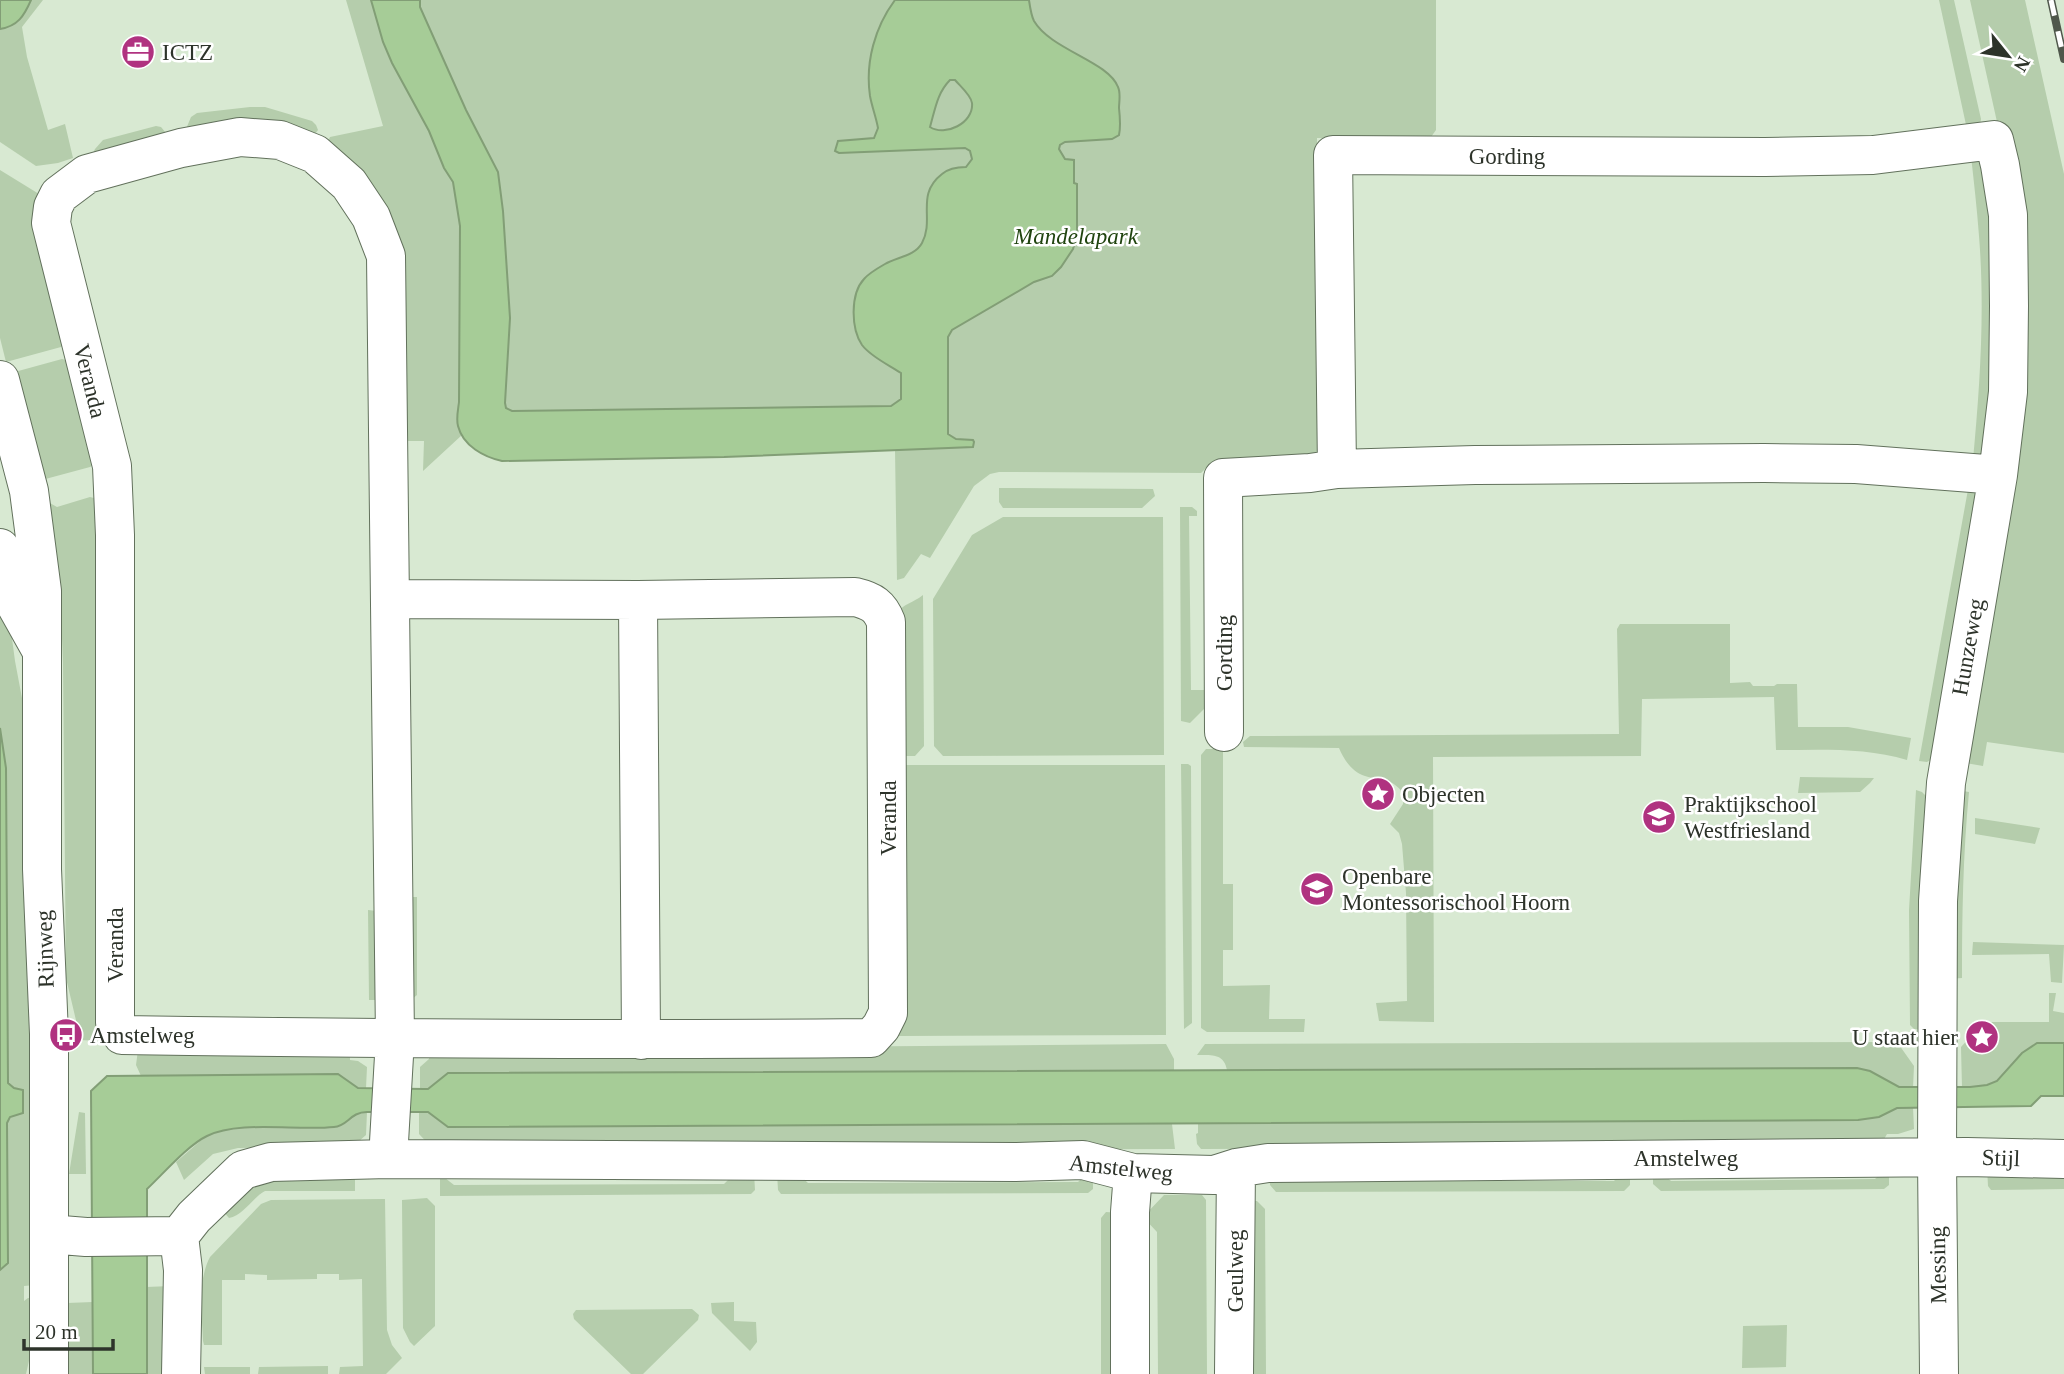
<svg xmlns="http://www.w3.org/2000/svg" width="2064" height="1374" viewBox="0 0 2064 1374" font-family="'Times New Roman',serif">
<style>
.green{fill:#b5cdac}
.water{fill:#a6cc97;stroke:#829e76;stroke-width:2;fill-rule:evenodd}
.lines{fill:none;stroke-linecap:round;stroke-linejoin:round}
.minor-casing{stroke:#62715c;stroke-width:40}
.minor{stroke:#fff;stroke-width:38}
.rail-casing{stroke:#4f574b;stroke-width:8}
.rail{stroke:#fff;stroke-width:5;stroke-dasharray:16;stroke-linecap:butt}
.labels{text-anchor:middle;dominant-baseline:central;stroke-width:5;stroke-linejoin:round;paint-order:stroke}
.poi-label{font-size:23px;fill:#2d332a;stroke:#fff;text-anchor:start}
.street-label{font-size:23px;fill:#2d332a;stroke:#fff}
.park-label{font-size:23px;font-style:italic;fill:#20440f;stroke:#fff}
</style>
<rect width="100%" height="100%" fill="#d8e9d2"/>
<path class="green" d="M31 0H43L22 27 27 57 48 130 65 124 73 158 58 163 36 166 0 142V29C17 26 24 15 31 0Z
M346 0H371L383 42 375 0H1436V130L1431 137 1317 138 1320 457 1312 461 1211 463 1201 473 999 472 990 474 974 486 930 558 921 554 904 578 897 580 895 450 500 461 459 405 457 424 462 435 423 471 424 441H400V294L328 141 330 137 383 126Z
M1939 0H1954L1981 119 1980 125 1968 134Z
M1970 0H2025L2064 174V753L1987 742 1983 766 1960 762 2002 534 1999 131Z
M250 107H265L312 121 316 125 318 130 315 134 186 129 191 117 197 113Z
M156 126 161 127 166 133 93 153 95 149 103 140Z
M1971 156 1983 162 1997 244 1985 454 1973 460C1980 386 1985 310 1979 236 1977 209 1974 183 1971 156Z
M0 170 39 194 65 343 61 347 6 362 0 338Z
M62 359 70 361 99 461 90 467 38 481 11 373Z
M1969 484 1978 490 1932 759 1927 762 1919 761Z
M999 488 1153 489 1155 496 1142 508H1003L999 502Z
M90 497 106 501 107 1041 78 1040 79 1033 66 978 63 663 61 613 48 502 57 507Z
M1180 507H1192L1197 511V516H1189L1191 690H1206L1207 706 1190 723 1181 721Z
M1003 517H1163L1164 755 943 756 934 746 933 599 972 535Z
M0 570 7 601 15 661 31 746 35 1285 24 1286V1301L28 1298H34L35 1334 26 1374H0V1146H7V1123L22 1101V1090L13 1088 8 1083 6 768 0 728Z
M923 595 924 746 915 756H897L896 614C904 603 913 603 923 595Z
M1620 624H1730V683L1750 682 1753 686H1774L1777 684H1797L1798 727H1848L1911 738 1907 760C1865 747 1819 750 1776 750L1774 697 1642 699 1641 756 1433 757 1434 1022 1379 1021 1376 1003 1407 1001 1406 893 1402 844 1399 833 1390 824 1403 804 1404 794C1390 776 1383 782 1365 776 1352 772 1344 760 1339 748L1244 747 1243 742 1250 736 1619 734 1617 629Z
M1206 749H1223V884H1233V950H1223V986L1270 985 1269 1019H1305L1304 1032H1207L1201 1028V755Z
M1181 764H1188L1191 766 1192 1023 1184 1029Z
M899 765H1165L1166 1035 898 1036Z
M1800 777 1874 778 1870 783 1860 792 1798 793Z
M1916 790 1922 792 1927 797 1925 1030 1914 1029 1910 1025 1909 910Z
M1957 790 1969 792C1963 854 1962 916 1962 978L1949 979Z
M1975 818 2040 828 2035 844 1975 834Z
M406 897H417V995L407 1003Z
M368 910 377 911 380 1000H369Z
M1973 942 2064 945 2062 983 2051 982 2049 954 1972 955Z
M2049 993H2056L2053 1011 2064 1013V1043H2037L2022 1053 1997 1081 1987 1085 1962 1088 1961 1047 1972 1035 1973 1022H2049Z
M1897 1042 1914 1066 1913 1088 1899 1087 1881 1077 1227 1070C1224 1053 1211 1055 1197 1055L1205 1044Z
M1166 1044 1174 1059V1070L448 1073 428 1089 420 1088V1067L429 1059V1050Z
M138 1050H350V1060L358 1061 367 1067 366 1088H358L338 1074 141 1076 136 1065Z
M1913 1107 1914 1129 1898 1134H1887L1883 1141 1809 1146 1201 1149 1197 1144 1196 1134 1198 1133V1124L1858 1120 1879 1117 1897 1108Z
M79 1112 85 1113 86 1174H69Z
M357 1112H367L366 1135 358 1142 327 1147 238 1148 213 1154 184 1180 176 1162 206 1136 231 1128 338 1127Z
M419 1112H428L448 1127 1172 1124 1175 1149 435 1151 419 1134Z
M1987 1167H1991L2004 1178H2064V1189L1991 1190 1988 1186Z
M1886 1168H1889V1185L1884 1189 1661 1191 1653 1184V1169H1659L1671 1181 1875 1179Z
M1625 1169H1630V1185L1624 1191 1276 1192 1270 1185 1269 1171 1286 1181H1614Z
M1089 1171 1093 1172V1189L1088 1193 781 1194 778 1190 777 1173 796 1172 808 1183 1078 1182Z
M736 1172 754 1173 755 1190 751 1194 440 1196V1174L454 1185 724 1184Z
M355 1174V1191H265C252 1198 243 1216 229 1218L222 1210 252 1180Z
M1164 1195H1202L1206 1200 1207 1374H1158L1157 1232 1143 1217Z
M427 1198 435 1206V1326L414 1346 410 1342 403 1328 402 1200Z
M385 1199 387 1330 392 1345 402 1358 386 1374H339L340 1367 363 1366 362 1279 339 1280V1274H317V1279L267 1280V1275L245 1274V1280H222V1345H204L203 1341C202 1314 197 1282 210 1257L261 1204 271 1200Z
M1242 1201H1257L1265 1209 1266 1374H1243Z
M1106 1212 1121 1213 1122 1374H1101V1218Z
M171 1286 172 1374H147L146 1287Z
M93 1302V1374H66L67 1303Z
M734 1302V1321L756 1322 757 1342 750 1351 712 1313 711 1303Z
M692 1309 699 1315 698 1320 643 1374H631L574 1319 573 1314 576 1310Z
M1787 1325 1786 1367 1742 1368 1743 1326Z
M328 1366V1374H258L259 1367Z
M204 1367H250V1374H205Z"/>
<path class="water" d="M0 0H31C24 16 18 26 0 29Z
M371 0H420V7L466 110 498 172 503 211 510 318 505 403 506 408 512 411 891 406 901 399V373C889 365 871 357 862 345 851 329 850 294 864 279 869 273 878 268 885 264 897 257 915 256 922 243 935 219 915 195 942 174 949 168 957 167 966 167L972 159 970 151 965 148 839 153 835 151 838 141 874 138 878 128C876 117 872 107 870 96 865 62 875 27 895 0H1029C1030 7 1031 15 1034 21 1051 50 1108 61 1118 87 1121 93 1119 102 1119 108 1120 117 1121 126 1119 135L1112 139 1065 142 1060 145 1059 149 1065 159 1074 160V183L1077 184V235L1073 249 1061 267 1052 276 1034 282 952 330 948 337V434L956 439 973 440 974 442 973 447 724 457 502 461C484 457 463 446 458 426 456 419 458 410 459 402L460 226 453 182 444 168 429 131 392 63 383 42ZM950 80H955C960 86 971 95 972 103 974 123 945 137 930 127 935 110 937 93 950 80Z
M0 728 6 768 8 1083 14 1088 23 1090V1113L10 1117 7 1123 8 1263 0 1270Z
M2037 1043H2064V1096H2041L2031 1106 1897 1108 1879 1117 1858 1120 448 1127 428 1112H367C350 1112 348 1126 334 1127 297 1131 239 1120 207 1136 188 1145 163 1174 147 1189V1374H93L91 1091 107 1076 338 1074 358 1088 424 1089H428L448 1073 1857 1068 1870 1071 1899 1087H1970L1987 1085 1997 1081 2022 1053Z"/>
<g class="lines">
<g class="minor-casing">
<path id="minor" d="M0 380 29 491 42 591V869L49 1034V1374
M1337 469 1333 155 1765 157 1873 155 1994 140 2000 165 2008 215 2009 306 2008 392 1998 475 1946 783 1938 901 1937 1157 1939 1374
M0 548 12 598 40 648
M638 600 641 1040
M1224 732 1223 478 1310 473 1337 469 1475 465 1764 463 1856 464 1998 475
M388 1159 395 1039 386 256 371 217 349 184 315 154 280 140 240 137 181 148 87 174 59 195 53 207 51 223 112 466 115 535V1023L122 1035C372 1039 621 1040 871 1038L881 1027 888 1013 886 622C880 606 872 601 855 597L638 600 390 599
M49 1234 86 1237 179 1236 194 1217 243 1170 271 1162 388 1159 1014 1162 1083 1160 1133 1173 1214 1175 1236 1168 1268 1163 1967 1157 2064 1159
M179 1236 183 1270 181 1374
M1130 1374V1212L1133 1173
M1234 1374 1236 1168"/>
</g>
<use href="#minor" class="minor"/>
<g class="rail-casing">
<path id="rail" d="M2051 0 2064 59"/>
</g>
<use href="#rail" class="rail"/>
</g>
<defs>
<g id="office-disc" transform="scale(1.75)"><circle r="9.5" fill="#b03280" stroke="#fff"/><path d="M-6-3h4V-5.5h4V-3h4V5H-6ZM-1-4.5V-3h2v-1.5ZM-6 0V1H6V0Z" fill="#fff"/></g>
<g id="sight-disc" transform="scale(1.75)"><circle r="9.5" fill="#b03280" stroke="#fff"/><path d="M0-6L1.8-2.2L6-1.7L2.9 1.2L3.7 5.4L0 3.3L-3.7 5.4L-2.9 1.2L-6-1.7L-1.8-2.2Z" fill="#fff"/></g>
<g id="school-disc" transform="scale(1.75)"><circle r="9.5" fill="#b03280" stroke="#fff"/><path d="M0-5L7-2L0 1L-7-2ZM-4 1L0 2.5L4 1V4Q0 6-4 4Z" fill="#fff"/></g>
<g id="bus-disc" transform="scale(1.75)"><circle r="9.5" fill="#b03280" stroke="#fff"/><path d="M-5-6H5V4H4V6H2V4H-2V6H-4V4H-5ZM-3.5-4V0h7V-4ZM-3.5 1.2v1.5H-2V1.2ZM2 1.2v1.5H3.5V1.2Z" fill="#fff"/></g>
</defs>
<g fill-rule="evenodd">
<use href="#office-disc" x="138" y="52"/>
<use href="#sight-disc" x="1378" y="794"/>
<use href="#school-disc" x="1659" y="817"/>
<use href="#school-disc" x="1317" y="889"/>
<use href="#bus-disc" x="66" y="1035"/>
<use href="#sight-disc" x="1982" y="1037"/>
</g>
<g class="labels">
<g class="poi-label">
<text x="162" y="52">ICTZ</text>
<text x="1402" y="794">Objecten</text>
<text x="1684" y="804">Praktijkschool<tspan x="1684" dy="26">Westfriesland</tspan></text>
<text x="1342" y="876">Openbare<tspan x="1342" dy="26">Montessorischool Hoorn</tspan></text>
<text x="90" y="1035">Amstelweg</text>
<text x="1958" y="1037" text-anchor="end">U staat hier</text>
</g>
<g class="street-label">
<text x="1507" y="156">Gording</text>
<text transform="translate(90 381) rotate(76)">Veranda</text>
<text transform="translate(1968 647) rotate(-80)">Hunzeweg</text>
<text transform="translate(1224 653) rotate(-90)">Gording</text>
<text transform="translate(888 818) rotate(-90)">Veranda</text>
<text transform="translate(115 945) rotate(-90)">Veranda</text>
<text transform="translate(45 949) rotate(-92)">Rijnweg</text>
<text x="1686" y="1158">Amstelweg</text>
<text transform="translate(2001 1158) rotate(2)">Stijl</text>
<text transform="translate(1121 1168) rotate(6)">Amstelweg</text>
<text transform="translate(1938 1265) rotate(-91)">Messing</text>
<text transform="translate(1235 1271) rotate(-90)">Geulweg</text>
</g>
<g class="park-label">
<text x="1076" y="236">Mandelapark</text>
</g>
</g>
<g transform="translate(2008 56) rotate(120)" stroke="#ffffff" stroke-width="5" paint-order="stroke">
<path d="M0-5L12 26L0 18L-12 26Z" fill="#2d332a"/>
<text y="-10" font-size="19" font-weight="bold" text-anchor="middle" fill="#2d332a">N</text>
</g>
<path d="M24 1339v10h89v-10" fill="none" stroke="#2d332a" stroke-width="3.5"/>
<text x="35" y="1339" font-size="21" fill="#2d332a" stroke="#ffffff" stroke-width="5" paint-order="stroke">20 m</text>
</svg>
